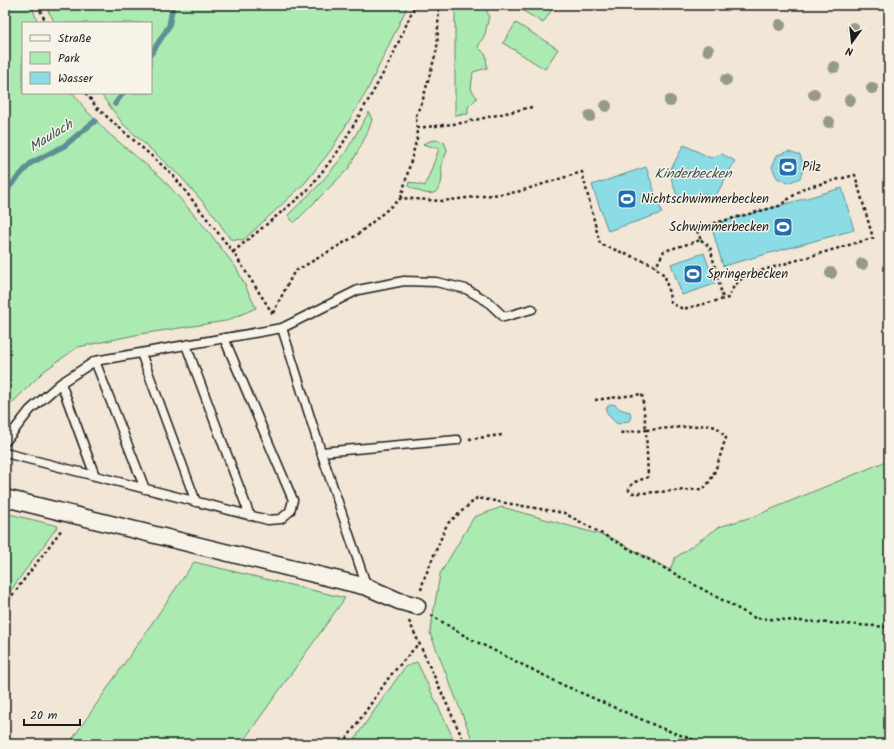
<svg xmlns="http://www.w3.org/2000/svg" width="894" height="749" viewBox="0 0 894 749" font-family="Kalam,sans-serif">
<style>
.green{fill:#abebb2;stroke:#648467}
.water{fill:#8bdce5;stroke:#5f8f95}
.lines{fill:none;stroke-linecap:round;stroke-linejoin:round}
.stream{stroke:#5f8f95;stroke-width:5.5}
.service-casing{stroke:#1c1c1c;stroke-width:11}
.minor-casing{stroke:#1c1c1c;stroke-width:19}
.path{stroke:#1c1c1c;stroke-width:2.5;stroke-dasharray:3 3;stroke-linecap:butt}
.service{stroke:#f7f3e8;stroke-width:8}
.minor{stroke:#f7f3e8;stroke-width:16}
.tree{fill:#949989}
.labels{text-anchor:middle;dominant-baseline:central;stroke-width:3;stroke-linejoin:round;paint-order:stroke}
.poi-label{font-size:13px;fill:#1c1c1c;stroke:#f7f3e8;text-anchor:start}
.water-label{font-size:14px;font-style:italic;fill:#3d5658;stroke:#f7f3e8}
</style>
<rect width="100%" height="100%" fill="#f2e6d7"/>
<filter id="ink" filterUnits="userSpaceOnUse"><feTurbulence type="fractalNoise" baseFrequency=".025" numOctaves="2"/><feDisplacementMap in="SourceGraphic" scale="8" xChannelSelector="R" yChannelSelector="G"/><feConvolveMatrix kernelMatrix="1 2 1 2 8 2 1 2 1" color-interpolation-filters="sRGB"/></filter>
<g filter="url(#ink)">
<path class="green" d="M5 5H31L38 23H23V93H73L85 109 108 133 162 178 209 232 237 269 256 308 226 321 140 334 78 347 44 371 5 410Z
M45 5H408L367 91 331 150 305 183 251 233 243 240 230 239 214 215 181 177 123 124 100 93H151V23H55Z
M455 5H484L489 16 485 34 478 47 486 55 487 68 473 72 471 89 477 98 468 107V114L455 115Z
M514 5H555L543 23Z
M516 23 558 49 545 69 503 43Z
M369 112 372 120 367 134 349 168 294 223 288 215 319 185 344 155Z
M437 140 444 142 447 150C446 155 443 160 442 165 441 170 442 174 442 178 439 202 422 193 408 186L409 182 425 186 439 149 423 144 430 141Z
M889 460V744H474L430 633 440 574 474 517 502 507 612 538 670 570 675 558 719 527 755 516Z
M5 513 58 526 5 598Z
M194 562 345 598 241 744H69Z
M417 662 456 744H351L405 667Z"/>
<path class="water" d="M684 145 711 158 722 154 735 161 714 199 705 193 679 202 669 172Z
M789 151 800 155 804 167 800 178 788 183 777 178 772 167 777 155Z
M646 167 662 213 608 231 592 185Z
M842 188 854 230 723 266 711 225Z
M704 253 715 284 682 295 671 264Z
M611 404 616 405C619 410 624 410 630 412L631 417 629 421 624 422 623 421 620 424 616 423 611 418 606 411 607 407Z"/>
<g class="lines">
<path class="stream" d="M151 54 169 26 173 5
M115 104 123 93
M5 190 10 186 31 163 64 146 95 121"/>
<g class="service-casing">
<path id="service" d="M282 328 321 452 367 587
M186 345 250 516
M141 353 196 502
M95 361 145 489
M61 383 95 476
M5 442 30 410 61 383 95 361 282 328 358 290 404 281 436 282 466 289 487 301 504 317 532 309
M321 452 457 440
M5 453 268 520 281 519 290 511 293 500 224 338"/>
</g>
<g class="minor-casing">
<path id="minor" d="M5 498 367 587 399 601 417 606"/>
</g>
<path class="path" d="M38 5 46 23
M86 93 97 108 172 174 233 252 273 314
M417 128 462 123 532 107
M401 198 417 138 416 116 423 99 437 49 439 5
M701 240 710 247 723 299
M233 252 307 191 339 150 373 92 392 57 415 5
M273 313 294 272 357 235 401 198 442 201 517 192 582 172 600 244 652 264 665 276 671 303 683 309 728 298 734 286 746 275 873 238 855 175 804 188 779 206 696 228 701 240 664 251 656 267
M595 400 642 394 646 430 705 425 717 427 726 438C720 453 716 478 703 489L642 493H632L629 491V487L635 482 648 477 646 430 620 433
M469 439 502 435
M421 590 424 579 447 524 477 498 564 513 755 618 889 627
M5 605 62 529
M431 615 465 636 561 684 661 728 705 744
M409 621 465 744
M343 744 390 676 419 643"/>
<use href="#service" class="service"/>
<use href="#minor" class="minor"/>
</g>
<g class="tree">
<circle cx="780" cy="25" r="6"/>
<circle cx="853" cy="28" r="6"/>
<circle cx="708" cy="50" r="6"/>
<circle cx="834" cy="67" r="6"/>
<circle cx="726" cy="80" r="6"/>
<circle cx="872" cy="88" r="6"/>
<circle cx="814" cy="94" r="6"/>
<circle cx="850" cy="100" r="6"/>
<circle cx="670" cy="101" r="6"/>
<circle cx="606" cy="106" r="6"/>
<circle cx="590" cy="116" r="6"/>
<circle cx="829" cy="122" r="6"/>
<circle cx="862" cy="264" r="6"/>
<circle cx="831" cy="273" r="6"/>
</g>
</g>
<defs>
<g id="stadium-square" transform="scale(1)"><rect x="-9" y="-9" width="18" height="18" rx="4" fill="#1f6fb2" stroke="#f7f3e8"/><path d="M0-5a6.5 5 0 1 0 0 10a6.5 5 0 1 0 0-10ZM-3.5-1.8h7v3.6h-7Z" fill="#fff"/></g>
</defs>
<g fill-rule="evenodd">
<use href="#stadium-square" x="788" y="167"/>
<use href="#stadium-square" x="627" y="199"/>
<use href="#stadium-square" x="783" y="227"/>
<use href="#stadium-square" x="693" y="274"/>
</g>
<g class="labels">
<g class="poi-label">
<text x="802" y="167">Pilz</text>
<text x="641" y="199">Nichtschwimmerbecken</text>
<text x="769" y="227" text-anchor="end">Schwimmerbecken</text>
<text x="707" y="274">Springerbecken</text>
</g>
<g class="water-label">
<text transform="translate(51 136) rotate(-32)">Maulach</text>
<text x="693" y="174">Kinderbecken</text>
</g>
</g>
<rect width="894" height="749" fill="none" stroke="#f7f3e8" stroke-width="20"/>
<rect x="10" y="10" width="874" height="729" fill="none" stroke="#1c1c1c" stroke-width="1.5" filter="url(#ink)"/>
<rect x="22" y="22" width="130" height="72" fill="#f7f3e8" stroke="#9f9d96"/>
<rect x="30" y="35" width="20" height="6" fill="#f7f3e8" stroke="#9f9d96"/>
<text x="58" y="42" font-size="12" fill="#1c1c1c">Straße</text>
<rect x="30" y="52" width="20" height="12" fill="#abebb2" stroke="#9f9d96"/>
<text x="58" y="62" font-size="12" fill="#1c1c1c">Park</text>
<rect x="30" y="72" width="20" height="12" fill="#8bdce5" stroke="#9f9d96"/>
<text x="58" y="82" font-size="12" fill="#1c1c1c">Wasser</text>
<g transform="translate(852 42) rotate(195)" stroke="#f7f3e8" stroke-width="3" paint-order="stroke">
<path d="M0-3L7 15L0 10L-7 15Z" fill="#1c1c1c"/>
<text y="-6" font-size="11" font-weight="bold" text-anchor="middle" fill="#1c1c1c">N</text>
</g>
<path d="M24 719v6h56v-6" fill="none" stroke="#1c1c1c" stroke-width="2"/>
<text x="30" y="719" font-size="12" fill="#1c1c1c" stroke="#f7f3e8" stroke-width="3" paint-order="stroke">20 m</text>
</svg>
